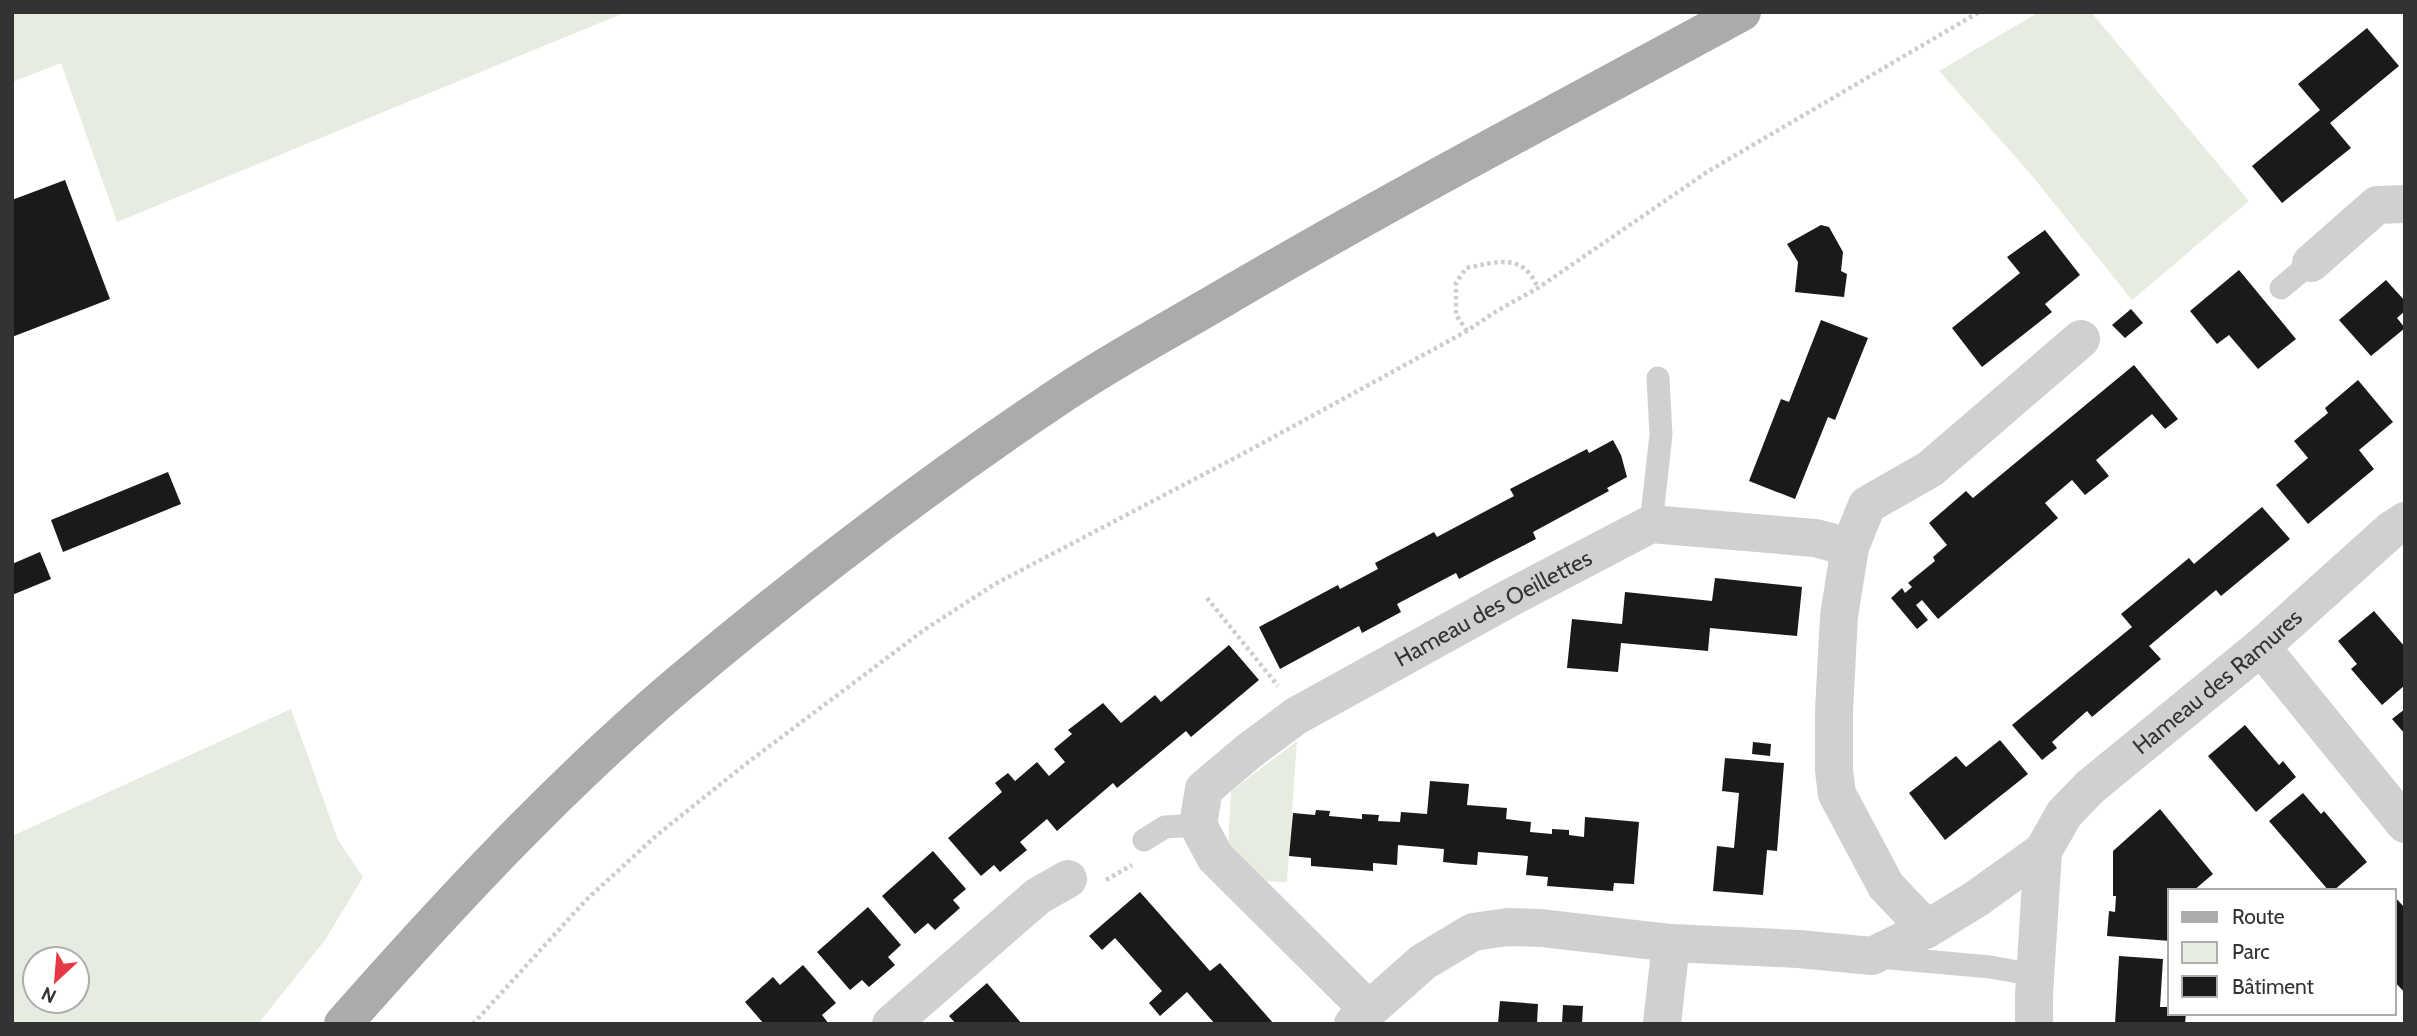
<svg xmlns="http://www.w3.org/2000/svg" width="2417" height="1036" viewBox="0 0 2417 1036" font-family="Cabin,sans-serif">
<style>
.green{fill:#e6ecdf;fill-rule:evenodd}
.building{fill:#1a1a1a}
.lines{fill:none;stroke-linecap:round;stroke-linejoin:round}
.path{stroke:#cdcdcd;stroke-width:4.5;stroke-dasharray:3.5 3.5;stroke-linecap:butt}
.service{stroke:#d0d0d0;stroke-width:23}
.minor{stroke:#d0d0d0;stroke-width:38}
.primary{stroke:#ababab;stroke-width:38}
.labels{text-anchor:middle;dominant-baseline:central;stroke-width:7;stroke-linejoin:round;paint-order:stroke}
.street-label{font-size:23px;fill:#333;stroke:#fff}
</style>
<rect width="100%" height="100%" fill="#fff"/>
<path class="green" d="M12 12H626L117 222 61 63 12 82Z
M2039 12H2091L2249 201 2132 300 2029 172 1939 71Z
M291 709 338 840 363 877 325 940 258 1024H12V836ZM35 959H77V1001H35Z
M1297 741 1287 882 1256 881 1228 849 1231 791Z"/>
<path class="building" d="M2367 28 2399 66 2330 123 2351 148 2282 203 2252 166 2320 110 2298 84Z
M65 180 110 299 12 337V200Z
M1821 225 1829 227 1843 252 1841 271 1847 274 1844 297 1795 292 1798 262 1787 244Z
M2045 230 2080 275 2045 304 2052 312 1982 367 1952 328 2020 273 2007 257Z
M2239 270 2296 339 2258 369 2229 335 2217 344 2190 311Z
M2386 280 2405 301V311L2397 318 2405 328 2371 356 2339 320Z
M2131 309 2143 323 2125 338 2112 325Z
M1821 320 1868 338 1835 420 1828 417 1795 499 1749 481 1781 399 1789 402Z
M2134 365 2178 419 2165 429 2152 414 2096 460 2109 476 2085 495 2072 480 2045 503 2058 518 1938 619 1922 600 1916 605 1928 620 1917 629 1891 598 1902 588 1905 593 1912 587 1908 583 1935 561 1933 557 1947 545 1929 523 1966 491 1973 498Z
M2358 380 2393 422 2359 450 2374 469 2308 524 2276 485 2308 458 2294 441 2328 413 2325 408Z
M1613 440 1621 455 1627 477 1607 488 1609 491 1533 532 1536 539 1497 559 1459 579 1456 573 1397 604 1401 612 1362 633 1359 626 1280 669 1259 627 1338 585 1340 589 1378 569 1375 563 1434 532 1437 537 1514 496 1510 489 1587 449 1589 453Z
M168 472 181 504 63 552 51 520Z
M2262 507 2290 539 2221 596 2216 590 2149 646 2161 659 2092 717 2087 711 2052 742 2057 748 2042 760 2012 725 2132 627 2121 614 2189 558 2194 564Z
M40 552 51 579 12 595V564Z
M1715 578 1802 587 1797 636 1710 628 1708 651 1621 643 1618 672 1567 668 1572 619 1622 624 1625 592 1712 601Z
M2374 611 2405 647V685L2382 705 2351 669 2357 664 2338 641Z
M1229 645 1259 680 1191 737 1186 731 1117 788 1113 783 1057 831 1047 819 1020 842 1027 850 1000 872 994 865 981 876 948 838 1002 792 995 783 1008 773 1015 781 1037 762 1049 776 1065 762 1054 749 1072 734 1068 730 1103 703 1121 723 1155 695 1161 702Z
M2405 709V734L2392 719Z
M2245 725 2279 765 2283 761 2296 777 2256 812 2208 756Z
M2000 740 2028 774 1945 840 1909 793 1956 756 1966 767Z
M1753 742 1771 744 1770 756 1752 754Z
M1725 758 1784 763 1777 851 1767 850 1763 895 1713 891 1717 846 1734 848 1739 793 1722 791Z
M1430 781 1469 784 1467 805 1507 808 1506 819 1531 822 1530 832 1552 834V829L1569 830V835L1584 837 1585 817 1639 822 1634 884 1614 883 1613 891 1547 886 1548 877 1526 875 1528 856 1478 852 1477 865 1462 864 1443 862 1444 849 1398 845 1397 865 1373 863V871L1311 866V858L1289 856 1293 813 1315 815 1316 810 1330 811 1329 816 1362 819V814L1379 815 1378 821 1400 822 1401 812 1427 814Z
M2303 793 2321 814 2324 811 2367 862 2333 891H2329L2269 821Z
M2160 809 2213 874 2193 891H2170V941L2107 936 2109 911 2115 912 2116 896H2113V851Z
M933 851 966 889 953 900 960 908 935 930 928 923 915 934 882 896Z
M1140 892 1210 971 1220 963 1274 1024H1215L1187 992 1160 1016 1149 1003 1162 991 1139 965 1115 938 1102 950 1089 936Z
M2394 896 2405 908V993L2394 981V975L2397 973 2394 970Z
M868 907 901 945 888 957 895 965 869 987 862 980 850 990 817 952Z
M2119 956 2163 959 2160 1007H2170V1013H2186L2185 1024H2115Z
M803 965 836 1003 822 1015 829 1024H764L745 1002 773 977 780 985Z
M987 983 1022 1024H956L949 1016Z
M1500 1001 1538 1004 1537 1024H1498Z
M1563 1005 1583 1006 1582 1024H1562Z"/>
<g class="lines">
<path class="path" d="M1467 331 1456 315V283L1466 268C1497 262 1523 252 1538 288
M1207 598 1278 686
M1106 880 1132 865
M473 1024 586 900 657 835 747 763 924 630 995 584 1248 451 1467 331 1495 312 1538 288 1707 172 1979 12"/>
<path class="service" d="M2281 288 2311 263
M1651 524 1661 435 1658 378
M1144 840 1165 827 1198 825
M1879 957 1990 967 2035 975"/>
<g class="minor">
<path d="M2311 263 2377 205 2405 204"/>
<path d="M2261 647 2405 824"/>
<path d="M1927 929 1886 886 1837 794 1834 771V711L1839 616 1850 547 1867 505 1930 469 2081 339"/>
<path id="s1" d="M1369 1010 1215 857 1198 825 1204 789 1249 751 1296 716 1506 600 1651 524 1815 538 1850 547"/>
<path d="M891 1024 1038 896 1068 879"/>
<path id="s2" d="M1353 1024 1423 962 1473 932 1508 927 1541 928 1671 943 1799 949 1872 956 1927 929 1976 899 2043 851 2064 814 2090 787 2261 647 2391 530 2405 521"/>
<path d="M1662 1024 1671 943"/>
<path d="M2034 1024V994L2043 851"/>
</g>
<path class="primary" d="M343 1024C446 907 555 790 674 688 798 583 929 483 1064 393 1115 359 1169 330 1222 299 1392 199 1568 107 1742 12"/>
</g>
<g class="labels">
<g class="street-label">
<text stroke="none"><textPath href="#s1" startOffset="632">Hameau des Oeillettes</textPath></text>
<text stroke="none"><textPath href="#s2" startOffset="999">Hameau des Ramures</textPath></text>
</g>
</g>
<rect width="2417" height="1036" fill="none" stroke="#333333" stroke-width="28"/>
<rect x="2168" y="889" width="228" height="126" fill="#ffffff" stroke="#adadad" stroke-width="2"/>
<rect x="2182" y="912" width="35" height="10" fill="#ababab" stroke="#adadad" stroke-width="2"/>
<text x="2232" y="924" font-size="21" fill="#333333">Route</text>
<rect x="2182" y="942" width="35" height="21" fill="#e6ecdf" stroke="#adadad" stroke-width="2"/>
<text x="2232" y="959" font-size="21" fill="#333333">Parc</text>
<rect x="2182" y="976" width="35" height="21" fill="#1a1a1a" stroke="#adadad" stroke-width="2"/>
<text x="2232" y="994" font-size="21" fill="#333333">Bâtiment</text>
<g transform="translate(56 980) rotate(206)"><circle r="33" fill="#ffffff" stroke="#adadad" stroke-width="2"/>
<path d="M0-5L12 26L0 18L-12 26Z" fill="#e63946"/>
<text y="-10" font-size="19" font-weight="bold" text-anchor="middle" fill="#333333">N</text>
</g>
</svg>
